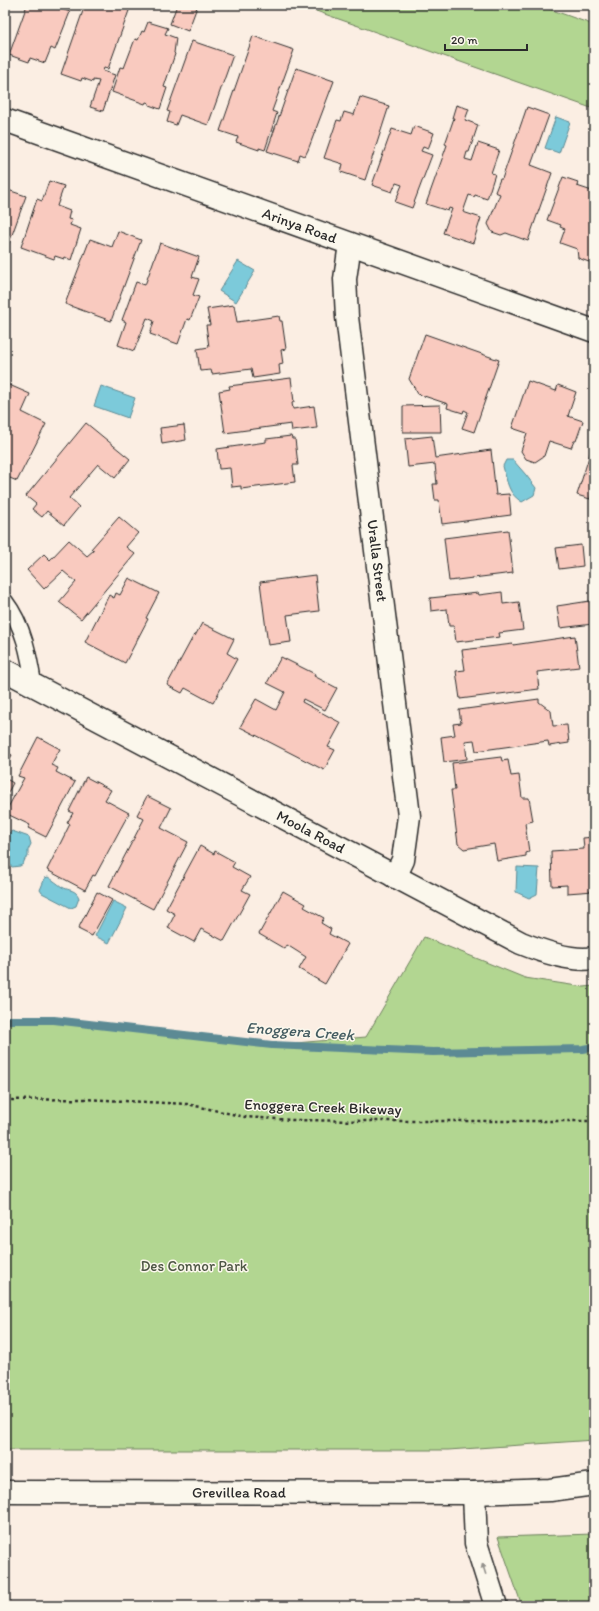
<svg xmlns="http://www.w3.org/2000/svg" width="599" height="1611" viewBox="0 0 599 1611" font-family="Itim,sans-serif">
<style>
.green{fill:#b2d691;stroke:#6e805e}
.water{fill:#7ccada;stroke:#5c8a94}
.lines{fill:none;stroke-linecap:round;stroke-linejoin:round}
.stream{stroke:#5c8a94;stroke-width:8}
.building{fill:#f9cabf;stroke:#2b2b2b}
.service-casing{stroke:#2b2b2b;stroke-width:18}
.minor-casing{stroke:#2b2b2b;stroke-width:25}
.tertiary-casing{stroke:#2b2b2b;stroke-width:25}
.path{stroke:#2b2b2b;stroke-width:2.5;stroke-dasharray:3 3;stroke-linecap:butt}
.service{stroke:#fbf7ec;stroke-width:15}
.minor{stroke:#fbf7ec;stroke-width:22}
.tertiary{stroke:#fbf7ec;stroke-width:22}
.oneway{fill:#93918c}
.labels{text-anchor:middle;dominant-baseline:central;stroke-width:3;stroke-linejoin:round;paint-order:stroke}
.street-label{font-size:15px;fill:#2b2b2b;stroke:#fbf7ec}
.park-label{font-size:15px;fill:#4d5644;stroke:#fbf7ec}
.water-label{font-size:16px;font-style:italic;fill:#435b60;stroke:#fbf7ec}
</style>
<rect width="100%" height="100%" fill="#fbeee3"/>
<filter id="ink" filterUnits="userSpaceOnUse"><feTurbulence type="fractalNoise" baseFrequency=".025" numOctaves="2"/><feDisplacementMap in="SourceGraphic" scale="8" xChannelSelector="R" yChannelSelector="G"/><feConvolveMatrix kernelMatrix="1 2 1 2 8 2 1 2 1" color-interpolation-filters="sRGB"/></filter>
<g filter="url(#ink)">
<path class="green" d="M299 5H538L594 25V109Z
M424 937 525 978 584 987 594 986V1440L448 1450H5V1020H54L272 1045 366 1037Z
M594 1534V1606H522L498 1537Z"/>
<path class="water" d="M556 117 570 122 559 153 545 148Z
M238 261 255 271 236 302 219 291Z
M101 386 135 398 128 418 94 406Z
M506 460H513L526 475 536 488 534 495 522 502C508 494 507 481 503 466Z
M12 831 29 837 31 844 28 850V857L25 859 23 864 20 866 12 867 6 859 10 850 8 838 9 833Z
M517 867 539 868 537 894 529 898 516 892Z
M48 877C53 880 58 884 62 887 69 891 76 889 79 898L76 906 71 908 42 893 40 890 45 878Z
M113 901 127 908 109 943 95 936Z"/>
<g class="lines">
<path class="stream" d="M5 1020H54L272 1045 433 1052 583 1049 594 1047"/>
</g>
<path class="building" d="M27 5H50L70 12 55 50 51 48 45 63 30 58 29 62 9 55Z
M85 5H131L108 69 104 68 103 71 115 75 103 111 90 107 99 81 93 80V82L82 78 81 81 61 74Z
M177 5H192L197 7 188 31 170 24Z
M148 22 168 28 165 34 176 38 174 53 175 54 164 87 167 88 160 109 149 105V103L146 102 145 104 112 92 120 67 124 68 135 39 138 40 142 31 144 32Z
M253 36 294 50 272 111 277 113 265 150 259 148V150L236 142 238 137 220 131Z
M192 41 233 55 208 125 180 115 176 125 167 122 170 112 167 111Z
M296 68 334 81 308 150 305 156 300 154 298 161 267 151Z
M360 97 389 106 365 180 341 172 343 164 324 158 337 120 341 121 344 112 354 115Z
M456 105 469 109 465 120 478 125 469 152H467L465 159 472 161 478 143 499 150 491 173 495 174 487 199 475 195 474 197 469 195 463 212 481 218 473 243 443 233 452 209 449 208 448 211 426 204 447 145 445 144 454 118H452Z
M527 107 549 115 531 165 552 173 528 241 506 233 501 235 492 232 488 224 500 194 495 192 500 179H502Z
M414 126 434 133 428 149 423 147 421 151 432 155 412 208 395 202 402 185 396 183 392 192 372 185 392 129 411 135Z
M563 177 578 182 577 186 592 191 594 184V258L589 262 578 258 577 249 560 243 565 229 560 227 561 225 547 220Z
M49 181 64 186 57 206 70 211 68 219 72 220 70 225 81 229 71 260 65 257 64 259 55 256 54 259 21 247 37 199 42 201Z
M5 189 26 196 8 246 5 245Z
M118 231 141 240 111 321 65 304 90 239 112 247Z
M160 243 199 257 192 277 199 279 193 295 199 297 190 320 187 319 178 344 150 334 154 321 147 318 134 351 118 345 126 322 122 320 136 282 145 285Z
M234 305 237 322 279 316 280 321H282L286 349 281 350 283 364 279 365 280 374 253 378 251 369 212 374 211 370 200 371 197 349 209 347 206 325H210L207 309Z
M425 334 499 360 474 432 462 428 468 412 464 410 463 413 447 408 448 404 418 394 409 379Z
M291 378 294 402 292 403 293 409 314 406 317 428 292 431 291 424 225 433 219 391 230 389 229 386Z
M528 381 556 391 558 385 576 392 568 416 583 421 576 441H574L571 448 549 441 544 456 535 462 526 459 521 451 527 433 512 428Z
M7 384 30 394 22 412 46 424 17 481 5 476V389Z
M440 405 441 432H403V406Z
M86 423 130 459 115 478 98 464 69 498 79 507 64 525 47 511 42 517 32 509 36 504 26 496Z
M184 425 186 440 162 444 160 428Z
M291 436 292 439H295L298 465H293L295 482 241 489V486L232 487 230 468 219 469 217 449 266 442V439Z
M432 436 435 458 491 450 496 495 509 494 511 515 442 524 439 500H435L433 484H437L435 464 408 467 405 439Z
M594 441V489L590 499 577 495Z
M119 517 138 533 126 547 135 554 81 619 59 602 76 582 63 571 44 589 27 570 44 554 50 560 69 540 87 556 94 550 91 549Z
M508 530 513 573 449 581 444 538Z
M581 545 583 566 559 569 556 548Z
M315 575 319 611 287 615 291 642 268 645 260 582Z
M129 578 159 593 146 618 148 619 125 663 85 642 109 595 114 598 116 593 120 595Z
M502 592 503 604 519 602 523 630 499 633 500 637 456 642 454 626H449L447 609 431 611 430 598 478 593 479 595Z
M590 601 593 624 560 628 557 606Z
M202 623 234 639 227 653 237 659 213 703 185 688 182 693 167 685 194 635 195 636Z
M575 636 579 667 537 672 539 689 460 699 456 671 465 670 462 650 513 644V645Z
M281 657 315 674 314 676 337 688 325 710 303 699 302 702 341 723 328 747 335 750 324 770 240 727 256 699 276 710 285 692 267 683Z
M539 699V702L551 711 553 726 567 725 569 743 549 746 548 741 476 751 474 740 465 741 467 759 444 762 441 737 455 735 453 724 461 723 459 710Z
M38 737 60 749 51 765 58 768 56 772 75 782 46 837 28 828 30 825 5 813 24 778 18 776Z
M5 751 12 755 5 768Z
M501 757 502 761 508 760 511 776 519 775 522 798H529L533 821 525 823 529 852 526 853V856L497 861 494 844 464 849 458 844 451 790H455L452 763Z
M86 777 111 790 105 800 129 813 95 876 93 875 85 890 47 870 70 824 67 823 73 813 69 811Z
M5 778 13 783 5 798Z
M147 796 171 808 161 828 188 842 153 909 109 886 144 819 137 815Z
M594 837V891L567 893V885L552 886 551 851 584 849 583 838Z
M200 846 214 854 215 851 235 862 232 867 250 877 242 890 250 894 224 941 201 929 194 942 168 928 175 914 166 909Z
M283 891 306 904 304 907 324 918 321 923 331 929 329 934 348 944 325 984 299 969 306 957 287 945 285 949 259 934Z
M97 892 112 900 92 936 78 929Z"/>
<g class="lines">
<g class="service-casing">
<path id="service" d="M5 601C24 626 29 655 34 686"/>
</g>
<g class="minor-casing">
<g id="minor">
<path id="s1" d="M350 244 345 279 347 317 409 816 403 860 395 877"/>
<path id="s2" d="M5 670 521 943C541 951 573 962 594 958"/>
<path d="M474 1493 476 1543 496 1606"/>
</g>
</g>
<g class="tertiary-casing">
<g id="tertiary">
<path id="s3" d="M5 120 594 331"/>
<path id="s4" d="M5 1492 474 1493 550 1490 594 1484"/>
</g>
</g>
<path class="path" d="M5 1100 84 1099 187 1104 245 1117 293 1120 367 1121H594"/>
<use href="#service" class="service"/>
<use href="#minor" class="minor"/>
<use href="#tertiary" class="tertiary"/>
</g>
<defs><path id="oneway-solid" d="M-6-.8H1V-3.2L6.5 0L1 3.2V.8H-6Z"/></defs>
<use class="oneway" href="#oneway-solid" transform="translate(484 1569) rotate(-108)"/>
</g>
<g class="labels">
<g class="street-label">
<text stroke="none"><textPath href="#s3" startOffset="313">Arinya Road</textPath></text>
<text stroke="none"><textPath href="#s1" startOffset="319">Uralla Street</textPath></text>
<text stroke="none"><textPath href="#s2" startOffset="346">Moola Road</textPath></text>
<text transform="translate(323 1107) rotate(2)">Enoggera Creek Bikeway</text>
<text stroke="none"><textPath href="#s4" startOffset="234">Grevillea Road</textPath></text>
</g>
<g class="park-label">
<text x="194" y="1266">Des Connor Park</text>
</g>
<g class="water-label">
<text transform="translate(300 1031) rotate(4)">Enoggera Creek</text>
</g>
</g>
<rect width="599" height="1611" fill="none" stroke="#fbf7ec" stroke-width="20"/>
<rect x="10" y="10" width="579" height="1591" fill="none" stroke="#2b2b2b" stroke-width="1.5" filter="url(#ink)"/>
<path d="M445 44v6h82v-6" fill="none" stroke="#2b2b2b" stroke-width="2"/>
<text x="451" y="44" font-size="12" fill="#2b2b2b" stroke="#fbf7ec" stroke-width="3" paint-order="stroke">20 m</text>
</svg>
